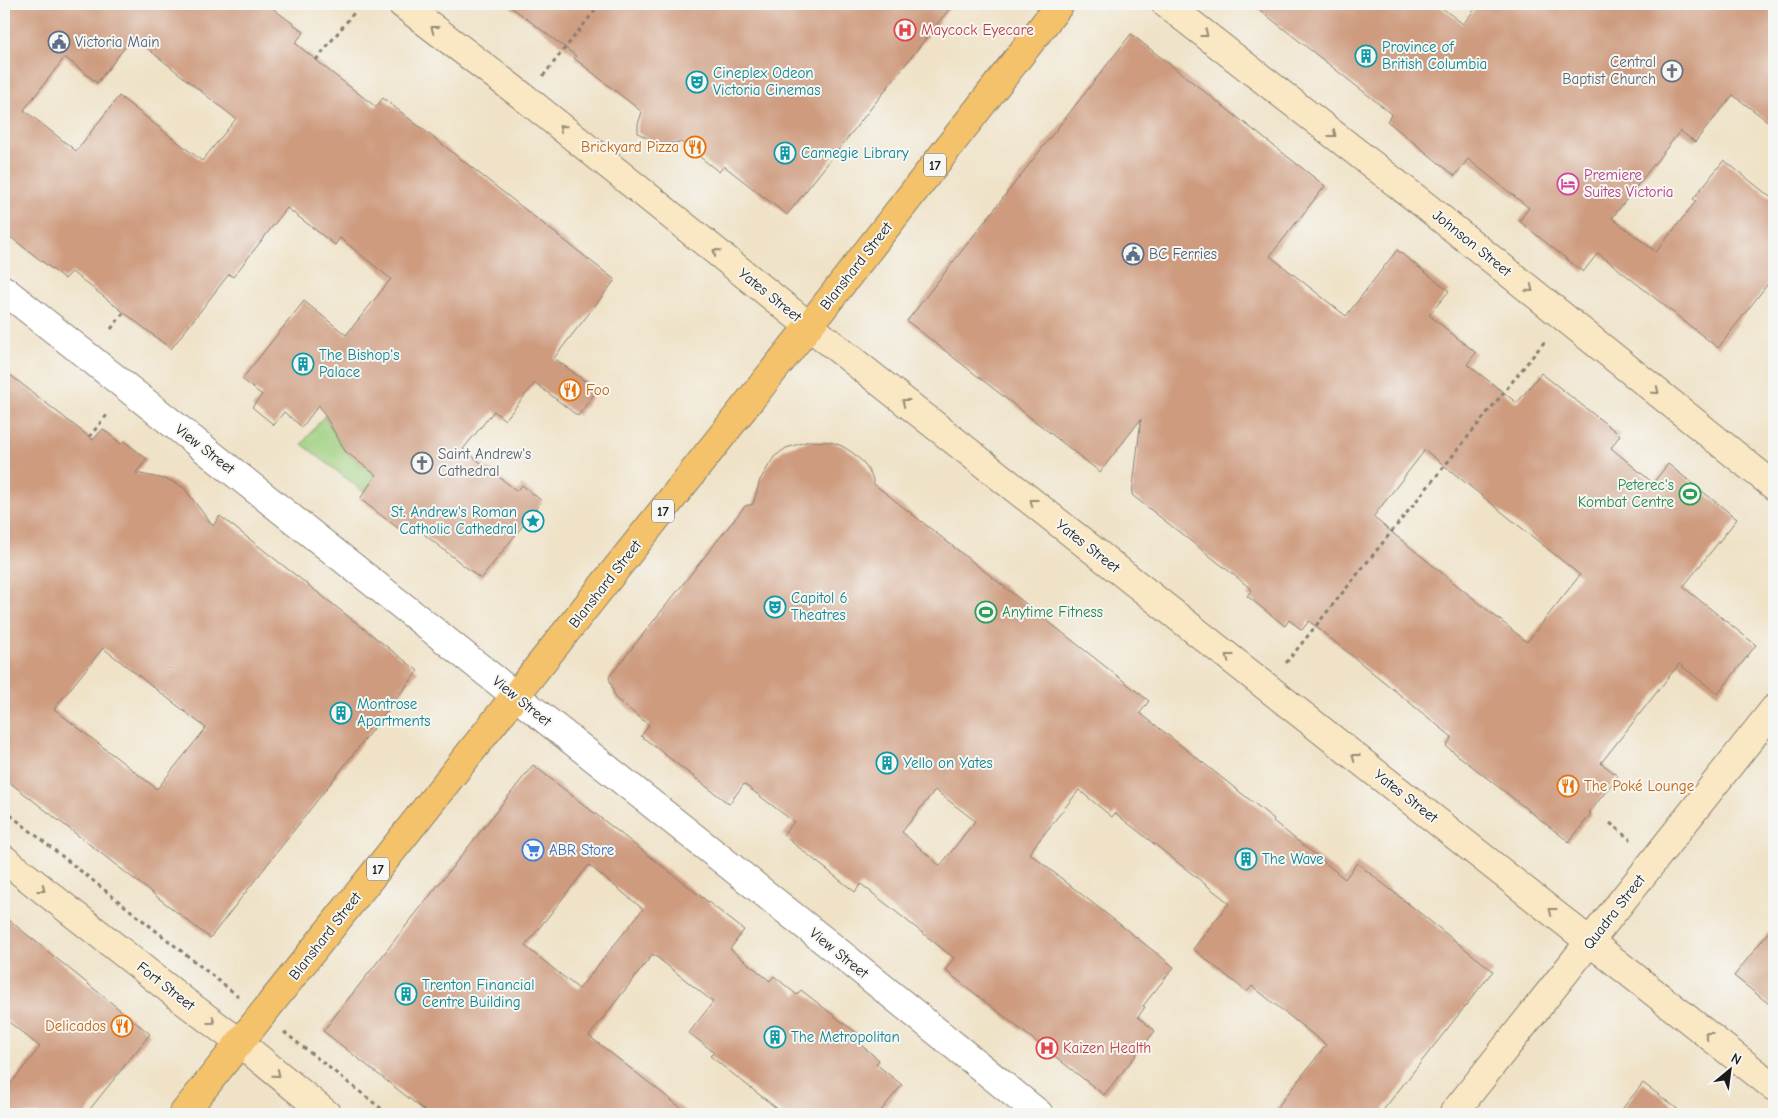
<svg xmlns="http://www.w3.org/2000/svg" width="1778" height="1118" viewBox="0 0 1778 1118" font-family="'Comic Neue',sans-serif">
<style>
.green{fill:#9dce7d;stroke:#5c754c}
.building{fill:#ce9b7f;fill-rule:evenodd}
.lines{fill:none;stroke-linecap:round;stroke-linejoin:round}
.tertiary-casing{stroke:#867f72;stroke-width:30}
.secondary-casing{stroke:#867f72;stroke-width:30}
.primary-casing{stroke:#867f72;stroke-width:30}
.path{stroke:#867f72;stroke-width:3;stroke-dasharray:4 4;stroke-linecap:butt}
.tertiary{stroke:#fff;stroke-width:28}
.secondary{stroke:#fae7c3;stroke-width:28}
.primary{stroke:#f3c26a;stroke-width:28}
.oneway{stroke:#968c78}
.labels{text-anchor:middle;dominant-baseline:central;stroke-width:4;stroke-linejoin:round;paint-order:stroke}
.shield{fill:#f6f6f2;stroke:#5d5d5c;stroke-width:1}
.shield-label{font-size:14px;font-weight:bold;fill:#1c1c1c}
.health-label{font-size:15px;fill:#be3a42;stroke:#f6f6f2;text-anchor:start}
.service-label{font-size:15px;fill:#4e5e75;stroke:#f6f6f2;text-anchor:start}
.culture-label{font-size:15px;fill:#0d838f;stroke:#f6f6f2;text-anchor:start}
.worship-label{font-size:15px;fill:#5b616d;stroke:#f6f6f2;text-anchor:end}
.food-label{font-size:15px;fill:#c56008;stroke:#f6f6f2;text-anchor:end}
.hotel-label{font-size:15px;fill:#b23c85;stroke:#f6f6f2;text-anchor:start}
.street-label{font-size:15px;fill:#1c1c1c;stroke:#f6f6f2}
.leisure-label{font-size:15px;fill:#27864d;stroke:#f6f6f2;text-anchor:end}
.shop-label{font-size:15px;fill:#366cbe;stroke:#f6f6f2;text-anchor:start}
</style>
<rect width="100%" height="100%" fill="#f6f6f2"/>
<filter id="ink" filterUnits="userSpaceOnUse"><feTurbulence type="fractalNoise" baseFrequency=".02" numOctaves="2"/><feDisplacementMap in="SourceGraphic" scale="10" xChannelSelector="R" yChannelSelector="G"/><feConvolveMatrix kernelMatrix="1 2 1 2 8 2 1 2 1" color-interpolation-filters="sRGB"/></filter>
<filter id="wash" filterUnits="userSpaceOnUse"><feTurbulence type="fractalNoise" baseFrequency=".0096" numOctaves="4" result="noise"/><feDisplacementMap in="SourceGraphic" scale="20" xChannelSelector="R" yChannelSelector="G"/><feGaussianBlur stdDeviation="1.12" result="paint"/><feColorMatrix in="noise" values="0 0 0 0 0 0 0 0 0 0 0 0 0 0 0 0 0 1.4 0 .05"/><feComposite in="paint" operator="in"/></filter>
<g filter="url(#wash)">
<rect width="100%" height="100%" fill="#efe2c7"/>
<path class="green" d="M324 416 345 451 377 476 364 492 302 444Z"/>
<g id="blocks">
<path class="building" d="M4 4H267L304 32 295 43 332 73 376 107 383 98 615 280 554 358 597 390 578 416 535 383 505 420 494 411 463 449 517 491 522 485 542 501 481 579 406 520 399 529 360 499 376 475 345 451 319 405 302 427 284 412 274 425 252 407 262 395 242 379 304 301 346 335 391 279 340 238 335 245 287 208 233 277 229 274 171 349 72 272 65 279 4 232ZM133 37 236 119 202 161 119 96 76 151 24 110 65 57 97 83Z
M507 4H953L787 215 724 166 719 172 681 142 662 144 649 139 638 133V124L642 112 574 58 576 56Z
M1252 4H1437L1463 24 1479 4H1774V126L1733 95 1695 142 1680 131 1612 218 1656 252 1696 201 1693 199 1724 160 1774 200V276L1718 348 1598 253 1583 272 1519 221 1529 208 1468 159 1455 176 1387 121 1392 114Z
M1131 34 1325 186 1270 256 1346 316 1397 250 1449 291 1429 315 1476 353 1467 364 1517 403 1541 373 1620 435 1611 448 1653 483 1668 464 1737 519 1683 587 1756 645 1718 694 1679 664 1601 763 1618 776 1589 813 1591 814 1569 842 1446 746 1452 737 1309 621 1302 630 1289 620 1285 626 1247 596 1252 590 1239 579 1132 495 1141 419 1100 472 907 321ZM1425 450 1580 575 1527 642 1373 517Z
M4 370 93 440 103 429 121 444 124 441 147 459 136 473 169 480 184 488 213 526 220 516 418 671 210 938 4 778ZM103 648 206 728 157 789 54 709Z
M809 441 831 442 842 446 853 453 864 463 872 477 874 484 1149 701 1140 713 1274 819 1273 821 1345 879 1357 863 1493 971 1380 1114H1272L1326 1045 1252 986 1247 992 1193 949 1229 903 1115 813 1112 817 1079 790 1029 853 1174 967 1143 1006 1145 1007 1138 1017 1155 1031 1104 1095 945 970 954 958 861 884 855 892 783 835 794 822 744 784 729 804 641 736 649 725 615 698 609 677 745 506 753 504 760 480 774 457 786 448ZM935 790 975 821 940 866 902 832Z
M533 765 744 930 730 949 770 981 774 976 797 995 801 990 859 1035 855 1040 879 1060 876 1064 902 1085 878 1114H784L710 1056 714 1052 689 1033 713 1002 653 954 589 1036 689 1114H429L323 1031ZM589 865 643 909 579 989 525 946Z
M4 916 150 1034 86 1114H4V1092L40 1047 4 1018Z
M1774 925V1008L1734 976Z
M1643 1083 1684 1114H1618Z"/>
</g>
</g>
<g filter="url(#ink)">
<use href="#blocks" fill-opacity="0" stroke="#867f72" stroke-width="1"/>
<g class="lines">
<g class="tertiary-casing">
<path id="tertiary" d="M4 290 841 954 1039 1114"/>
</g>
<g class="secondary-casing">
<path id="secondary" d="M402 4 525 98 809 326 1774 1087
M1166 4 1423 204 1774 486
M4 859 184 1001 240 1043 327 1114
M1453 1114 1774 709"/>
</g>
<g class="primary-casing">
<path id="primary" d="M183 1114 809 326 1060 4"/>
</g>
<path class="path" d="M316 60 361 4
M543 76 600 4
M111 329 124 312
M89 437 107 415
M1286 663 1545 341
M4 810 238 996
M1610 823 1631 840
M284 1032 388 1114"/>
<use href="#tertiary" class="tertiary"/>
<use href="#secondary" class="secondary"/>
<use href="#primary" class="primary"/>
</g>
<defs><path id="oneway-chevron" d="M-2-3.5L2.5 0L-2 3.5" fill="none" stroke-width="1.6" stroke-linecap="round" stroke-linejoin="round" transform="scale(1.25)"/></defs>
<g class="oneway">
<use href="#oneway-chevron" transform="translate(434 29) rotate(-143)"/>
<use href="#oneway-chevron" transform="translate(1205 34) rotate(38)"/>
<use href="#oneway-chevron" transform="translate(562 128) rotate(-141)"/>
<use href="#oneway-chevron" transform="translate(1333 134) rotate(38)"/>
<use href="#oneway-chevron" transform="translate(716 252) rotate(-141)"/>
<use href="#oneway-chevron" transform="translate(1530 289) rotate(39)"/>
<use href="#oneway-chevron" transform="translate(1656 391) rotate(39)"/>
<use href="#oneway-chevron" transform="translate(905 402) rotate(-142)"/>
<use href="#oneway-chevron" transform="translate(1033 502) rotate(-142)"/>
<use href="#oneway-chevron" transform="translate(1229 657) rotate(-142)"/>
<use href="#oneway-chevron" transform="translate(1355 757) rotate(-142)"/>
<use href="#oneway-chevron" transform="translate(42 889) rotate(38)"/>
<use href="#oneway-chevron" transform="translate(1552 911) rotate(-142)"/>
<use href="#oneway-chevron" transform="translate(212 1021) rotate(36)"/>
<use href="#oneway-chevron" transform="translate(1708 1035) rotate(-142)"/>
<use href="#oneway-chevron" transform="translate(277 1074) rotate(40)"/>
</g>
</g>
<defs>
<g id="hospital-ring" transform="scale(1.125)"><circle r="9.5" fill="#f6f6f2" stroke="#e0444e" stroke-width="1.5"/><path d="M-5-5h3v3.5h4V-5h3V5h-3V1.5h-4V5h-3Z" fill="#e0444e"/></g>
<g id="civic-ring" transform="scale(1.125)"><circle r="9.5" fill="#f6f6f2" stroke="#5c6f8a" stroke-width="1.5"/><path d="M-.6-6.5H3V-4.5H.6V-3L4-1V1h2V6H-6V1h2V-1L-.6-3ZM-1.2 2.5V6h2.4V2.5Z" fill="#5c6f8a"/></g>
<g id="building-ring" transform="scale(1.125)"><circle r="9.5" fill="#f6f6f2" stroke="#0f9aa8" stroke-width="1.5"/><path d="M-4-6H4V6H1V3H-1V6H-4ZM-2.5-4.3h1.7v1.8h-1.7ZM.8-4.3h1.7v1.8H.8ZM-2.5-1h1.7V.8h-1.7ZM.8-1h1.7V.8H.8Z" fill="#0f9aa8"/></g>
<g id="church-ring" transform="scale(1.125)"><circle r="9.5" fill="#f6f6f2" stroke="#6b7280" stroke-width="1.5"/><path d="M-1.2-6h2.4v3.5h3.3v2.4h-3.3V6h-2.4V-.1h-3.3v-2.4h3.3Z" fill="#6b7280"/></g>
<g id="theatre-ring" transform="scale(1.125)"><circle r="9.5" fill="#f6f6f2" stroke="#0f9aa8" stroke-width="1.5"/><path d="M-5-5.5Q0-4 5-5.5V0Q5 5 0 6Q-5 5-5 0ZM-3.3-2.5H-1v1.5H-3.3ZM1-2.5H3.3v1.5H1ZM-2.8 1Q0 5.5 2.8 1Z" fill="#0f9aa8"/></g>
<g id="restaurant-ring" transform="scale(1.125)"><circle r="9.5" fill="#f6f6f2" stroke="#e8710a" stroke-width="1.5"/><path d="M-5-6h1v4h1v-4h1v4h1v-4h1v5L-1.5 .5V6h-2V.5L-5-1ZM5-6V6H3V1.5H1.5Q1.5-4 5-6Z" fill="#e8710a"/></g>
<g id="hotel-ring" transform="scale(1.125)"><circle r="9.5" fill="#f6f6f2" stroke="#d1479c" stroke-width="1.5"/><path d="M-6-4.5h1.5V1H6V5H4.5V3h-9V5H-6ZM-4 0a1.8 1.8 0 1 1 3.6 0ZM.5 0V-2.5h3Q6-2.5 6 0Z" fill="#d1479c"/></g>
<g id="stadium-ring" transform="scale(1.125)"><circle r="9.5" fill="#f6f6f2" stroke="#2e9e5b" stroke-width="1.5"/><path d="M0-5a6.5 5 0 1 0 0 10a6.5 5 0 1 0 0-10ZM-3.5-1.8h7v3.6h-7Z" fill="#2e9e5b"/></g>
<g id="sight-ring" transform="scale(1.125)"><circle r="9.5" fill="#f6f6f2" stroke="#0f9aa8" stroke-width="1.5"/><path d="M0-6L1.8-2.2L6-1.7L2.9 1.2L3.7 5.4L0 3.3L-3.7 5.4L-2.9 1.2L-6-1.7L-1.8-2.2Z" fill="#0f9aa8"/></g>
<g id="supermarket-ring" transform="scale(1.125)"><circle r="9.5" fill="#f6f6f2" stroke="#3f7fe0" stroke-width="1.5"/><path d="M-6-5.5h2.5l.6 2H6L4.5 2H-2.5L-4.4-4H-6ZM-1.5 3.2a1.3 1.3 0 1 0 .1 0ZM3 3.2a1.3 1.3 0 1 0 .1 0Z" fill="#3f7fe0"/></g>
</defs>
<g fill-rule="evenodd">
<use href="#hospital-ring" x="905" y="30"/>
<use href="#civic-ring" x="59" y="42"/>
<use href="#building-ring" x="1366" y="56"/>
<use href="#church-ring" x="1672" y="71"/>
<use href="#theatre-ring" x="697" y="82"/>
<use href="#restaurant-ring" x="695" y="147"/>
<use href="#building-ring" x="785" y="153"/>
<use href="#hotel-ring" x="1568" y="184"/>
<use href="#civic-ring" x="1133" y="254"/>
<use href="#building-ring" x="303" y="364"/>
<use href="#restaurant-ring" x="570" y="390"/>
<use href="#church-ring" x="422" y="463"/>
<use href="#stadium-ring" x="1690" y="494"/>
<use href="#sight-ring" x="533" y="521"/>
<use href="#theatre-ring" x="775" y="607"/>
<use href="#stadium-ring" x="986" y="612"/>
<use href="#building-ring" x="341" y="713"/>
<use href="#building-ring" x="887" y="763"/>
<use href="#restaurant-ring" x="1568" y="786"/>
<use href="#supermarket-ring" x="533" y="850"/>
<use href="#building-ring" x="1246" y="859"/>
<use href="#building-ring" x="406" y="994"/>
<use href="#restaurant-ring" x="122" y="1026"/>
<use href="#building-ring" x="775" y="1037"/>
<use href="#hospital-ring" x="1047" y="1048"/>
</g>
<g class="labels">
<g class="shield">
<rect x="924" y="153.5" width="22" height="23" rx="4"/>
<rect x="652" y="499.5" width="22" height="23" rx="4"/>
<rect x="367" y="857.5" width="22" height="23" rx="4"/>
</g>
<g class="shield-label">
<text x="935" y="165">17</text>
<text x="663" y="511">17</text>
<text x="378" y="869">17</text>
</g>
<g class="health-label">
<text x="921" y="30">Maycock Eyecare</text>
<text x="1063" y="1048">Kaizen Health</text>
</g>
<g class="service-label">
<text x="75" y="42">Victoria Main</text>
<text x="1149" y="254">BC Ferries</text>
</g>
<g class="culture-label">
<text x="1382" y="47">Province of<tspan x="1382" dy="17">British Columbia</tspan></text>
<text x="713" y="73">Cineplex Odeon<tspan x="713" dy="17">Victoria Cinemas</tspan></text>
<text x="801" y="153">Carnegie Library</text>
<text x="319" y="355">The Bishop's<tspan x="319" dy="17">Palace</tspan></text>
<text x="517" y="512" text-anchor="end">St. Andrew's Roman<tspan x="517" dy="17">Catholic Cathedral</tspan></text>
<text x="791" y="598">Capitol 6<tspan x="791" dy="17">Theatres</tspan></text>
<text x="357" y="704">Montrose<tspan x="357" dy="17">Apartments</tspan></text>
<text x="903" y="763">Yello on Yates</text>
<text x="1262" y="859">The Wave</text>
<text x="422" y="985">Trenton Financial<tspan x="422" dy="17">Centre Building</tspan></text>
<text x="791" y="1037">The Metropolitan</text>
</g>
<g class="worship-label">
<text x="1656" y="62">Central<tspan x="1656" dy="17">Baptist Church</tspan></text>
<text x="438" y="454" text-anchor="start">Saint Andrew's<tspan x="438" dy="17">Cathedral</tspan></text>
</g>
<g class="food-label">
<text x="679" y="147">Brickyard Pizza</text>
<text x="586" y="390" text-anchor="start">Foo</text>
<text x="1584" y="786" text-anchor="start">The Poké Lounge</text>
<text x="106" y="1026">Delicados</text>
</g>
<g class="hotel-label">
<text x="1584" y="175">Premiere<tspan x="1584" dy="17">Suites Victoria</tspan></text>
</g>
<g class="street-label">
<text transform="translate(1472 243) rotate(39)">Johnson Street</text>
<text transform="translate(856 266) rotate(-52)">Blanshard Street</text>
<text transform="translate(770 295) rotate(39)">Yates Street</text>
<text transform="translate(205 449) rotate(38)">View Street</text>
<text transform="translate(1088 546) rotate(38)">Yates Street</text>
<text transform="translate(605 584) rotate(-52)">Blanshard Street</text>
<text transform="translate(522 701) rotate(39)">View Street</text>
<text transform="translate(1406 796) rotate(38)">Yates Street</text>
<text transform="translate(1614 912) rotate(-52)">Quadra Street</text>
<text transform="translate(325 936) rotate(-52)">Blanshard Street</text>
<text transform="translate(839 953) rotate(39)">View Street</text>
<text transform="translate(166 986) rotate(38)">Fort Street</text>
</g>
<g class="leisure-label">
<text x="1674" y="485">Peterec's<tspan x="1674" dy="17">Kombat Centre</tspan></text>
<text x="1002" y="612" text-anchor="start">Anytime Fitness</text>
</g>
<g class="shop-label">
<text x="549" y="850">ABR Store</text>
</g>
</g>
<rect width="1778" height="1118" fill="none" stroke="#f6f6f2" stroke-width="20"/>
<g transform="translate(1730 1070) rotate(29)" stroke="#f6f6f2" stroke-width="4" paint-order="stroke">
<path d="M0-4L9 19L0 12L-9 19Z" fill="#1c1c1c"/>
<text y="-8" font-size="14" font-weight="bold" text-anchor="middle" fill="#1c1c1c">N</text>
</g>
</svg>
